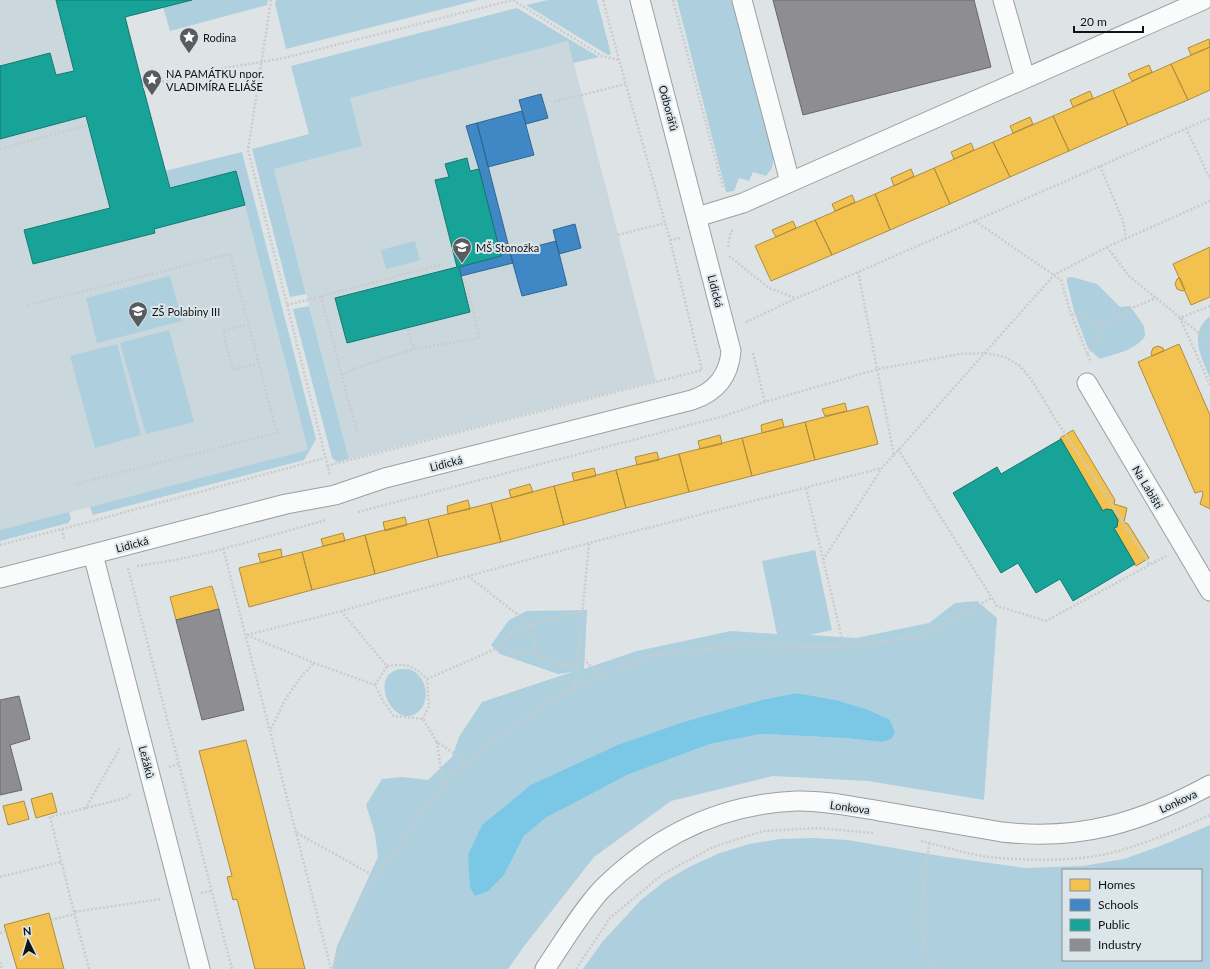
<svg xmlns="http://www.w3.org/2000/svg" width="1210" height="969" viewBox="0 0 1210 969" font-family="Lato,sans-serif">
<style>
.built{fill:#cad7dc}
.green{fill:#adcfde;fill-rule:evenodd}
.water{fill:#7bc7e6}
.homes{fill:#f2c14e;stroke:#ae8d3d}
.schools{fill:#3f88c5;stroke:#316590}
.public{fill:#17a398;stroke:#157871}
.industry{fill:#8d8d92;stroke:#68686c}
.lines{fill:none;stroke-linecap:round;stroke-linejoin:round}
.minor-casing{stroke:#9b9fa1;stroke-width:21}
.path{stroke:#cacbcc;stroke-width:2.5;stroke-dasharray:2 2;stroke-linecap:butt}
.minor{stroke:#fafbfb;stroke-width:19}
.labels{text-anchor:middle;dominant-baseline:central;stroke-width:4;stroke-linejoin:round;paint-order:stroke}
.poi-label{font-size:11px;fill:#101315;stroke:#dbe5ea;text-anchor:start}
.street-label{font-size:11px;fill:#101315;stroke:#dbe5ea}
</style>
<rect width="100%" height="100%" fill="#dee4e6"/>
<path class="built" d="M0 0H192L126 17 143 87 170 188 236 171 308 451 0 530Z
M568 41 656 381 349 459 274 169 362 146 350 98Z"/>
<path class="green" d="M192 0H268L267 5 170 31 163 7Z
M276 0H478L286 49 275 3Z
M548 0H597L611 54 608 55 526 5Z
M677 0H735L774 155 772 168 766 176 753 172 749 181 739 178 734 191 726 192Z
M517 8 599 57 573 63 568 41 350 98 362 146 274 169 306 294 290 297 252 149 309 134 291 66Z
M242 152 316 439 304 460 93 515 90 507 308 450 236 171 170 188 165 171Z
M415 241 420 260 386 269 381 250Z
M170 276 182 321 97 343 86 298Z
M1072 277 1097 284 1120 307 1130 306 1144 326 1145 336C1135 351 1116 353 1100 359L1088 348 1074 311 1067 282V278Z
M309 306 349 459 337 462 332 458 331 454 293 309Z
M1210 316V378C1201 356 1188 334 1210 316Z
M169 330 194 422 146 434 120 343Z
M117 344 141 435 95 448 70 356Z
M69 512 71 519 68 523 0 541V530Z
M815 550 832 630 809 635 856 638 929 623 955 603 977 601 997 618 984 800 868 781 773 776 671 801 594 857 525 945 508 969H332L337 946 378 857 375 834 366 805 382 779 402 777 428 780 452 757 459 737 482 702 572 672 558 674 500 654 491 645 509 620 527 611 587 610 584 669 637 651 731 631 777 634 762 561ZM797 693 836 700 866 709 889 719 881 742 845 738 761 734 710 744 627 775 545 817 524 836 504 875 469 865 468 855 620 744 683 722 761 700Z
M400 669C403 669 406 669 409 669 426 675 431 698 420 710 397 735 365 676 400 669Z
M1210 825V969H583L603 941 641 900 665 881 691 866 720 853 749 844 780 839 814 838 848 840 940 856 1025 868 1083 866 1124 859 1163 845ZM1063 870H1201V960H1063Z"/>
<path class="water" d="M797 693 836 700 866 709 889 719 895 732 891 739 881 742 845 738 761 734 710 744 627 775 545 818 524 836 504 875 488 891 475 896 470 887 468 855 482 825 531 785 620 744 683 722 761 700Z"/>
<path class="homes" d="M1209 39 1210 47 1191 55 1188 48Z
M1210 47V90L1188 100 1171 64Z
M1171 64 1188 100 1128 125 1113 90Z
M1149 65 1152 72 1132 81 1128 74Z
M1113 90 1128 125 1069 151 1053 116Z
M1090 91 1093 98 1073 107 1070 100Z
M1053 116 1069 151 1010 177 993 142Z
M1030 117 1033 124 1013 133 1010 126Z
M993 142 1010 177 950 204 934 168Z
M971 143 974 150 954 159 951 152Z
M934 168 950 204 890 230 875 194Z
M911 169 914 176 894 186 891 178Z
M875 194 890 230 832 255 815 220Z
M852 195 855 202 835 211 832 204Z
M815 220 832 255 771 281 755 246Z
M793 221 796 228 776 237 772 230Z
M1210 247V297L1191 305 1173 264Z
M1180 278 1185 290 1182 291 1177 289 1175 284 1177 279Z
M1179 344 1210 415V509L1200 504 1203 494 1202 491 1195 493 1138 362Z
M1158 346 1163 348 1164 351 1152 356 1151 353 1153 348Z
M845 403 847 411 825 416 822 409Z
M868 406 878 444 815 460 805 422Z
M782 419 784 427 762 433 761 425Z
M805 422 815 460 752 476 742 438Z
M1073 430 1115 500 1114 504 1127 508 1124 522 1128 524 1149 558 1136 566 1114 528 1117 527 1118 520 1112 510 1106 509 1103 511 1060 438Z
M720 435 722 444 700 449 698 441Z
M742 438 752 476 689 492 679 454Z
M657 452 659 460 637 465 635 457Z
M679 454 689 492 626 508 616 470Z
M594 468 596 476 574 481 572 473Z
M616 470 626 508 564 525 554 486Z
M530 484 533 492 511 498 509 490Z
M554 486 564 525 501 542 491 503Z
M468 500 470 509 448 514 447 506Z
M491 503 501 542 438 557 428 519Z
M405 517 407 525 385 531 383 522Z
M428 519 438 557 375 574 365 535Z
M343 533 345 541 323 546 321 539Z
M365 535 375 574 312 590 302 552Z
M281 549 282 557 261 563 258 554Z
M302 552 312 590 249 607 239 568Z
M212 586 219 609 176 620 170 597Z
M246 740 305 969H255L237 899 233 900 227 877 232 876 199 751Z
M52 793 57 812 36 818 31 799Z
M24 801 29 819 8 825 3 806Z
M49 913 64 969H17L4 925Z"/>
<path class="schools" d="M541 94 548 118 526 124 519 100Z
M522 111 534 155 488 167 477 123Z
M477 123 513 263 461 276 459 267 501 256 479 169 466 126Z
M575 224 581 248 559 254 553 230Z
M556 241 567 285 522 296 510 253Z"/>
<path class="public" d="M56 0H192L125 17 143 87 170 188 236 171 245 205 154 229 155 233 33 264 24 230 110 208 86 116 0 139V66L50 53 56 75 74 71Z
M467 158 470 171 479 169 501 256 459 267 470 312 347 343 335 298 457 267 435 180 449 177 445 164Z
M1061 439 1103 511 1106 509 1112 510 1118 520 1117 527 1114 528 1135 564 1073 601 1060 579 1036 593 1018 563 1001 573 953 493 997 467 1001 474Z"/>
<path class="industry" d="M773 0H974L991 67 803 115Z
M219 609 244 710 202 720 176 620Z
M19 696 30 739 10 745 22 790 0 795V700Z"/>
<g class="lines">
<g class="minor-casing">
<path id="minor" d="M742 0 790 182
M1003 0 1025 78
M697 217 743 203 1203 0
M1087 383 1210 591
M93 554 200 969
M0 578 286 504 335 495 385 478 692 400C716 392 729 376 731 351L640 0
M545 969C562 944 582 910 603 888 657 835 721 804 796 801 823 800 854 807 880 811 921 818 962 825 1002 832 1081 841 1142 822 1210 785"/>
</g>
<path class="path" d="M271 0 248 150 330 475
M513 0 602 56 619 60
M673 0 723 187
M143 87 199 72 261 62 288 57 513 0
M554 102 625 84
M1186 128 1210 179
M0 149 88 125
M1100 166 1123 221 1126 238
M975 221 1061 280 1071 314 1091 363
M618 235 665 223
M670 240 680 238
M728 247 730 235 733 229
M1107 247 1129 276 1210 342
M729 256 769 288 795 298
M321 296 357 432
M28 305 230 254 277 433 75 484
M287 305 440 265
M1210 306 1180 318 1210 385
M1072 314 1104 325 1132 308 1156 298
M746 322 795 299 858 272 1210 118
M249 324 223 331 233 370 259 363
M408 329 414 349
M753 353 765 402
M1087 354 1093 348 1104 325
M342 375 359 367 414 349 480 338 465 279
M898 449 997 606 1046 621 1166 556
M894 455 1054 275 1107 247 1210 201
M327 466 702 370 670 240 619 60 603 0
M806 488 844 647
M358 512 724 416 765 402 878 369 960 354 985 353 1005 357 1020 366 1031 379 1054 417 1115 509 1150 565
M62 529 64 539
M0 545 85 523 325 458
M223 548 331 969
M823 560 882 468 894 455 858 272
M137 566C201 558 264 537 326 520
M128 568 232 969
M468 576 531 625 534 639 536 655
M341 611 387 666
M247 635 341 611 589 543 882 468
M247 635 314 663 375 685 383 701 394 716 423 719 437 742 467 762
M500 647 522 654 536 655 562 665 577 664
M578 653 601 677
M387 666C408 664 411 664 427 679L429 706 423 719
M427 679 500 647 511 633 531 625 582 611
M375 685 387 666
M575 689 589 543
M271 729 285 700 300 678 314 663
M437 742 443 785
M169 767 178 764
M85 809 120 748
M297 833 376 877
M921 841C943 846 966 854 989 857 1030 861 1083 862 1122 850 1153 841 1181 828 1210 815
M929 843C925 881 914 935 933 969
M0 877 61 862
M201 893 211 891
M74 912 50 817 126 798 132 793
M51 920 75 914
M0 933 7 931
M0 962 2 969
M89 969 74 912 161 899
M333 969 366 891 451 774 550 700 648 656 745 645 844 647 923 636 991 598
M576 969 610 918 663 874 713 847 763 831 818 828 873 833"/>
<use href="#minor" class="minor"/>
</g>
<defs>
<g id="sight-pin" transform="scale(1)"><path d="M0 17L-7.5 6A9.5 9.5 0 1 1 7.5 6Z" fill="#585c5e" stroke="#dbe5ea"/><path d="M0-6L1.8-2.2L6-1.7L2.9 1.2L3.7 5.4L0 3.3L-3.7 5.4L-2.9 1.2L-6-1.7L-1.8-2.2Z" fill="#fff"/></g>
<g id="school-pin" transform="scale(1)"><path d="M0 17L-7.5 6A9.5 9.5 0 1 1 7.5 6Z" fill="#585c5e" stroke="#dbe5ea"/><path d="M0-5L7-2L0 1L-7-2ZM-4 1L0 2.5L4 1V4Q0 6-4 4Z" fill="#fff"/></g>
</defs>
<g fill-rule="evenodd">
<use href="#sight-pin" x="189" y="37"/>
<use href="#sight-pin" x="152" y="79"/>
<use href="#school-pin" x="462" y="247"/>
<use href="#school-pin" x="138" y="311"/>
</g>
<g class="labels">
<g class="poi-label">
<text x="203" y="37">Rodina</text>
<text x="166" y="73">NA PAMÁTKU npor.<tspan x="166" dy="13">VLADIMÍRA ELIÁŠE</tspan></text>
<text x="476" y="247">MŠ Stonožka</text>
<text x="152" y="311">ZŠ Polabiny III</text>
</g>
<g class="street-label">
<text transform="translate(669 108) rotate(75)">Odborářů</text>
<text transform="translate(716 291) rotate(76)">Lidická</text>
<text transform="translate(446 463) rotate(-14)">Lidická</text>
<text transform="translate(1148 487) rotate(59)">Na Labišti</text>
<text transform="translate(132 544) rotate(-15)">Lidická</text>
<text transform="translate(147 762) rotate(76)">Ležáků</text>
<text transform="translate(1178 801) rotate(-25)">Lonkova</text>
<text transform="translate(850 807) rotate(8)">Lonkova</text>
</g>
</g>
<rect x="1062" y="869" width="140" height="92" fill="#dbe5ea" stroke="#8a9195"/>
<rect x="1070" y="879" width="20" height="12" fill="#f2c14e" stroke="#8a9195"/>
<text x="1098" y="889" font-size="12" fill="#101315">Homes</text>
<rect x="1070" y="899" width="20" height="12" fill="#3f88c5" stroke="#8a9195"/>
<text x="1098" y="909" font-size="12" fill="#101315">Schools</text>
<rect x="1070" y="919" width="20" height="12" fill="#17a398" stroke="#8a9195"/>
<text x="1098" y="929" font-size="12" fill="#101315">Public</text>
<rect x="1070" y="939" width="20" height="12" fill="#8d8d92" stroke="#8a9195"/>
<text x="1098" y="949" font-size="12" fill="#101315">Industry</text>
<g transform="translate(28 941) rotate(355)" stroke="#dbe5ea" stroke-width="3" paint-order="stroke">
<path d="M0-3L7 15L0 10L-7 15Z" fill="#101315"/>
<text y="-6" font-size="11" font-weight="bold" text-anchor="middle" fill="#101315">N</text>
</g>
<path d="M1074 26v6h69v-6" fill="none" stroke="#101315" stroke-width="2"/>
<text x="1080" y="26" font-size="12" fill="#101315" stroke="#dbe5ea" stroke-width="3" paint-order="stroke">20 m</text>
</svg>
